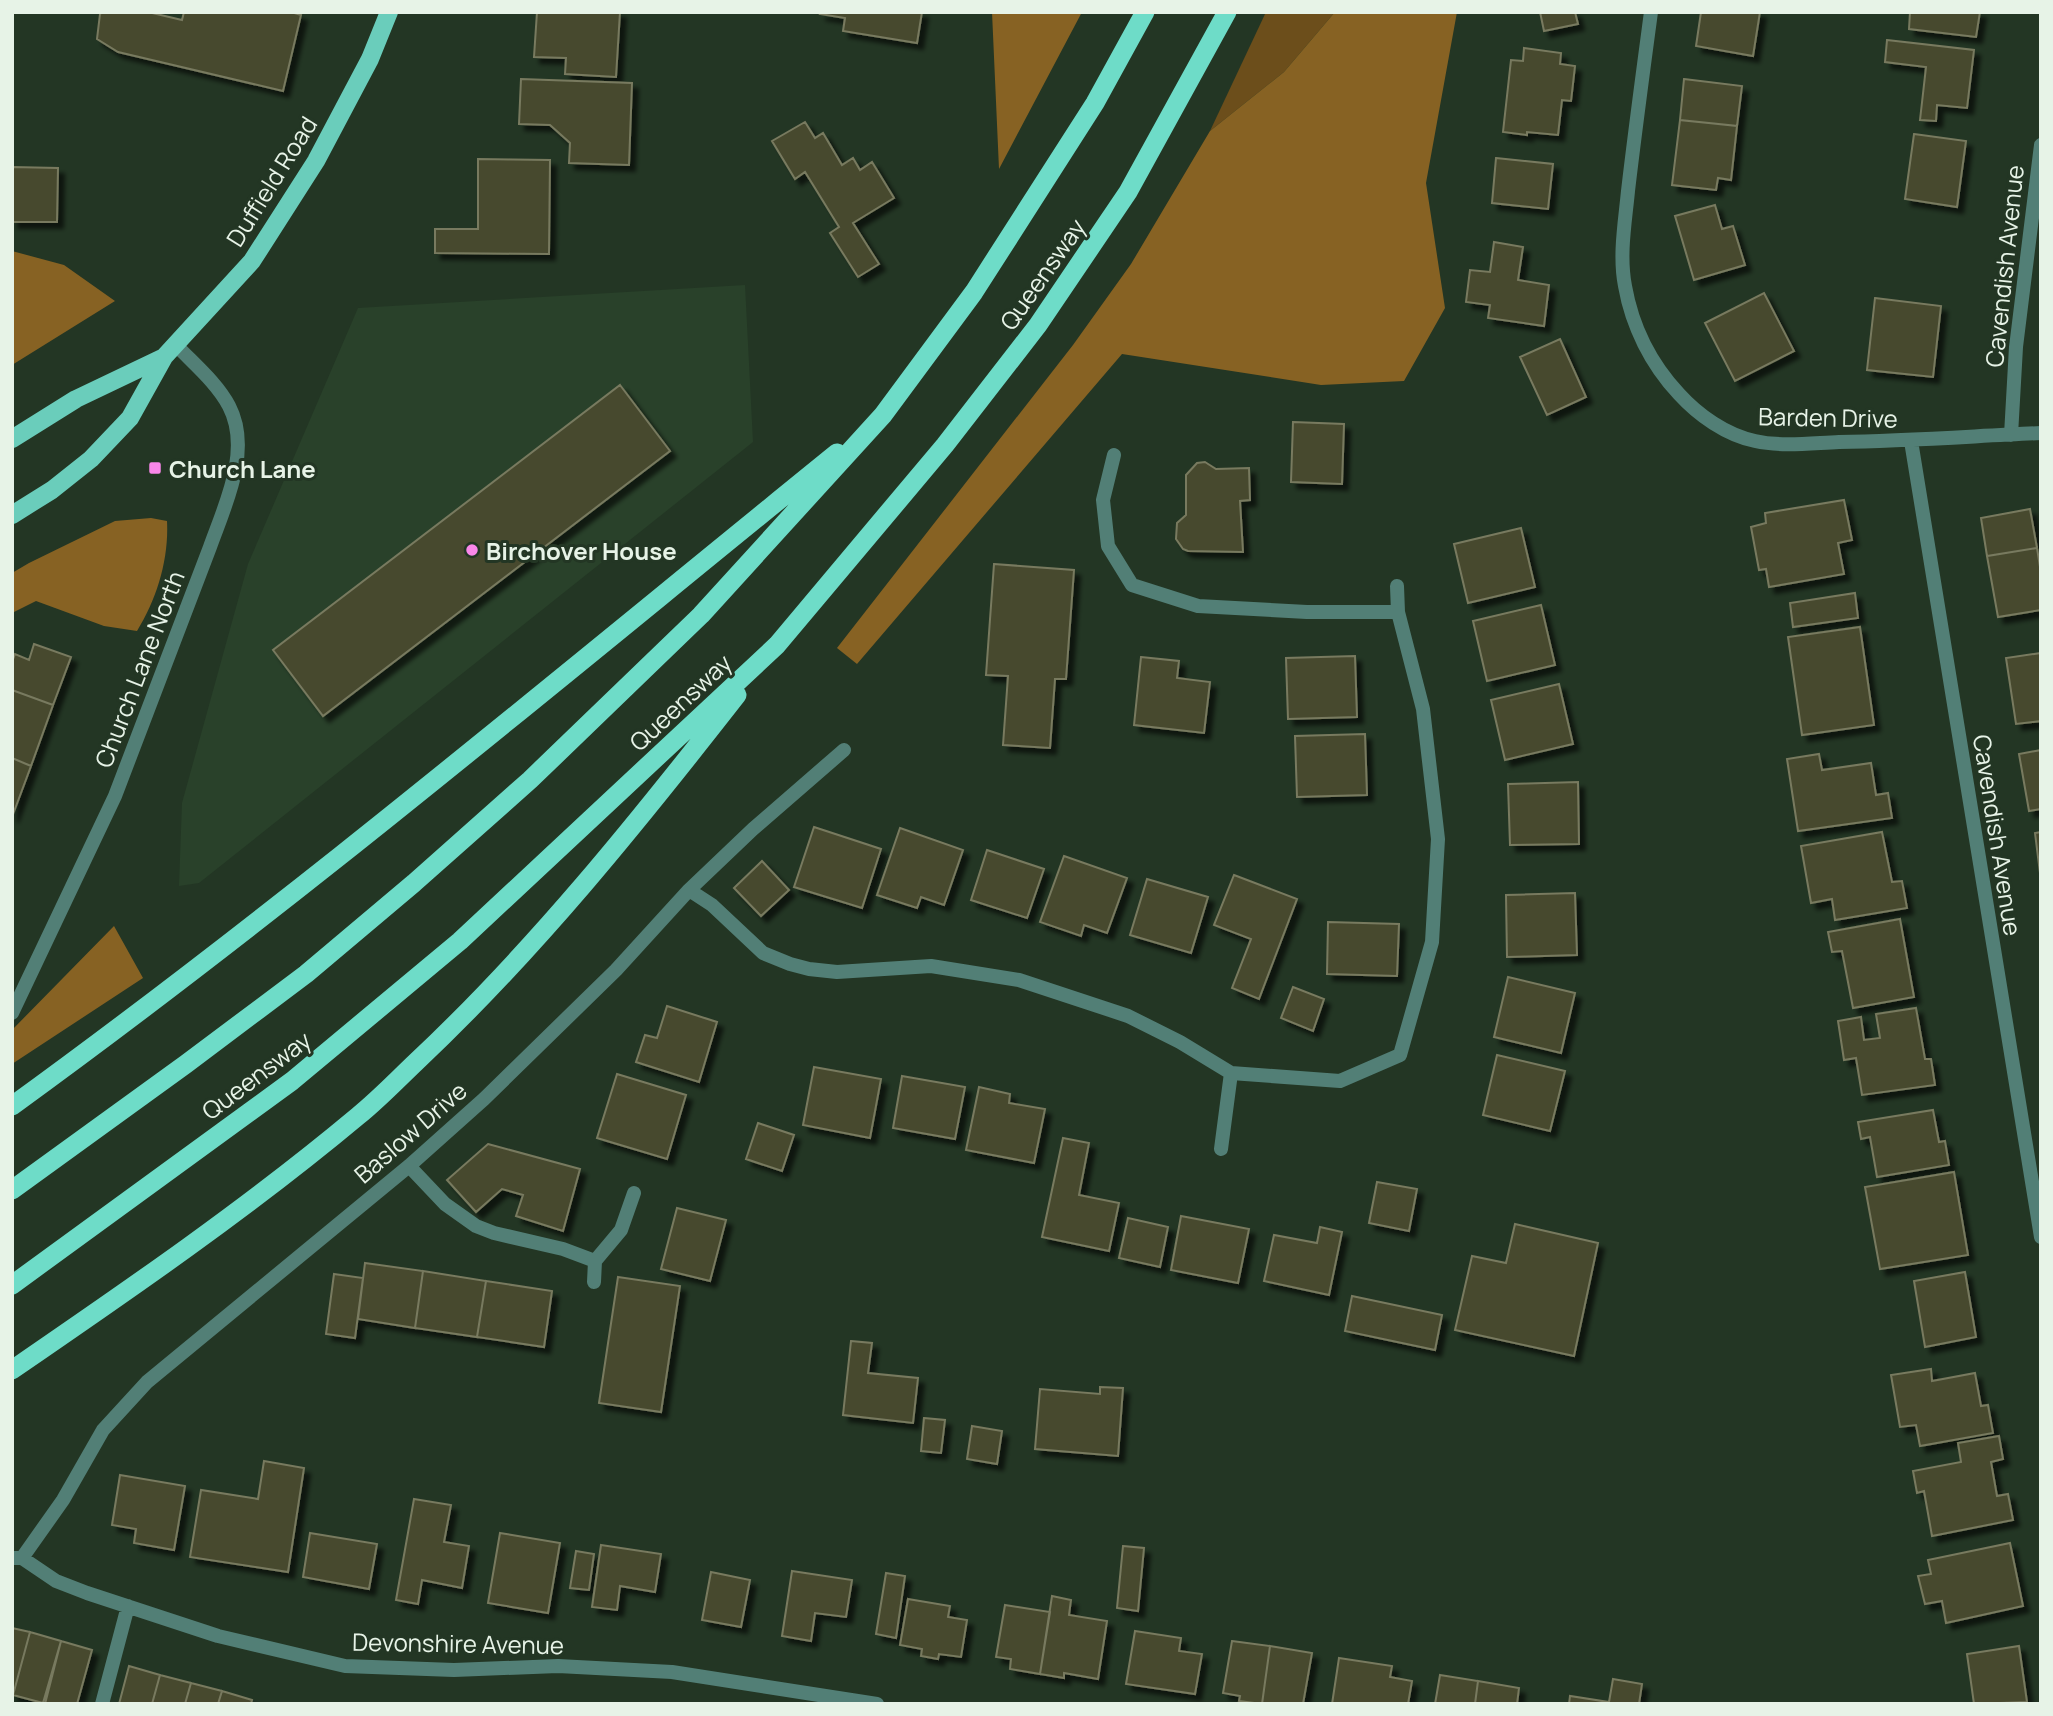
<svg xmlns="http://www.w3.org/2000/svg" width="2053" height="1716" viewBox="0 0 2053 1716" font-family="Manrope,sans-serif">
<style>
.built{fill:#29412a}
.green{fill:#6c4e1b}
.forest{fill:#876223}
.building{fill:#47492f;stroke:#787a5f;stroke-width:2;filter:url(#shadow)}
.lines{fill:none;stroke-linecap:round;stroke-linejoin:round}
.minor{stroke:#527f76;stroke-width:14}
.primary{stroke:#6acdbb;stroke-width:18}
.trunk{stroke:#6edcc8;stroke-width:19}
.poi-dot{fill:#f987e9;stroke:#233624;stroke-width:2.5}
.labels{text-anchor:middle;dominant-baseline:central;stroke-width:6;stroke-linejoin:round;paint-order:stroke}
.street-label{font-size:24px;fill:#e7f3e7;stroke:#233624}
.poi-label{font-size:24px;font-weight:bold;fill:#e7f3e7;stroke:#233624;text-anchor:start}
</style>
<defs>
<filter id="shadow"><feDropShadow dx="6" dy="6" stdDeviation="2" flood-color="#0009"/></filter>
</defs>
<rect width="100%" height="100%" fill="#233624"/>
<path class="built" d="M745 285 753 442 199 883 179 886 182 803 248 564 358 308Z"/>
<path class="green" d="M1266 12H1335L1284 72 1210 131Z"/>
<path class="forest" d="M992 12H1082L999 169Z
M1335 12H1457L1426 183 1445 308 1404 381 1321 385 1122 354 857 664 837 648 1073 345 1131 264 1210 131 1284 72Z
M12 251 64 265 115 301 12 365Z
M151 518 167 521C169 559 157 599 137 631L104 626 36 601 12 613V573L29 563 115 521Z
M114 926 143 978 12 1064V1030Z"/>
<path class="building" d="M103 12H148L182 20 184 12H291L301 15 283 91 118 52 97 39 100 14Z
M537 12H620L616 77 565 74 566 58 534 57Z
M821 12H922L917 43 843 31 845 18 820 14Z
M1540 12H1575L1578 24 1544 31Z
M1701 12H1760L1753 56 1696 46Z
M1910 12H1980L1976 37 1909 29Z
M1887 40 1974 50 1967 108 1937 105 1936 121 1920 120 1926 67 1885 62Z
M1524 48 1561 53 1560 64 1575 66 1571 101 1562 100 1558 135 1527 132V135L1503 132 1511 60 1523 61Z
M521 79 632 83 629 165 569 163 570 143 550 125 519 124Z
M1684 79 1742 86 1737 126 1680 120Z
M1680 120 1737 126 1731 180 1718 178 1716 190 1672 185Z
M805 122 815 138 823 133 842 165 853 158 860 170 872 162 894 198 853 223 879 264 858 277 830 233 839 227 805 172 795 179 772 141Z
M1914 134 1966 141 1957 207 1905 199Z
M1496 158 1553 164 1548 209 1492 203Z
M478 159 550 160 549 254 435 253V229H478Z
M12 167 58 168 57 222H12Z
M1715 205 1722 229 1733 226 1745 265 1694 280 1675 216Z
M1494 242 1523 247 1518 280 1549 285 1544 326 1488 318 1490 305 1466 302 1470 270 1490 272Z
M1764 293 1794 351 1735 381 1705 323Z
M1875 298 1941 306 1933 377 1867 370Z
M1560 339 1586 397 1547 415 1520 357Z
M620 385 670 451 323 716 273 650Z
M1293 422 1344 424 1342 484 1291 482Z
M1205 462 1216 469 1249 468 1250 500 1240 501 1243 552 1188 551 1183 549 1176 539 1177 523 1186 515V475L1197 463Z
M1844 500 1852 540 1838 543 1844 574 1769 587 1766 569 1759 570 1751 527 1766 523 1765 513Z
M2030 509 2037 548 1987 556 1981 518Z
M1521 528 1535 587 1468 603 1454 544Z
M2037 548 2041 573V610L1998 617 1987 556Z
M994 564 1074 570 1066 679H1055L1050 748 1003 745 1008 676 986 675Z
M1855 593 1858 618 1793 627 1790 603Z
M1541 605 1555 665 1487 681 1473 621Z
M1860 627 1874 725 1802 735 1788 637Z
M34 644 71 657 53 705 12 690V662L15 654 29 660Z
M2041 653V721L2016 724 2006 658Z
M1355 656 1357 717 1288 719 1286 658Z
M1141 657 1179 661 1177 678 1210 682 1204 733 1134 725Z
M1559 684 1573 744 1505 760 1491 700Z
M12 690 53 705 31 766 12 758Z
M1365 734 1367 795 1297 797 1295 736Z
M2041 750V809L2029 811 2019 754Z
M1819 754 1822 770 1871 763 1876 795 1888 793 1892 818 1798 831 1787 759Z
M12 758 31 766 12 817Z
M1578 782 1579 844 1510 845 1508 784Z
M814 827 881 849 862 908 794 887Z
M900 828 963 850 944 905 921 897 917 908 877 895Z
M1882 832 1892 882 1902 881 1907 908 1835 920 1832 899 1811 903 1801 846Z
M2041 832V881L2035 833Z
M987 850 1044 869 1027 918 971 900Z
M1064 856 1127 878 1107 933 1084 925 1081 936 1040 922Z
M762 861 789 890 761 916 734 888Z
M1234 875 1297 899 1259 999 1232 988 1251 939 1214 925Z
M1147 879 1208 897 1191 953 1130 935Z
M1575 893 1577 955 1507 957 1506 895Z
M1900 919 1914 997 1853 1008 1842 951 1832 952 1828 932Z
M1328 922 1399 924 1397 976 1327 974Z
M1508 977 1575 993 1561 1053 1494 1037Z
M1293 987 1324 999 1313 1031 1281 1018Z
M667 1006 717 1022 699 1082 636 1062 645 1035 657 1038Z
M1916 1008 1925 1059H1931L1935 1085 1862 1095 1856 1058 1844 1060 1838 1021 1861 1017 1864 1040 1880 1038 1876 1014Z
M1497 1055 1565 1071 1550 1131 1483 1115Z
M814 1067 881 1079 870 1138 803 1125Z
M617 1074 686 1095 667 1159 597 1138Z
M902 1076 965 1087 955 1139 893 1128Z
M979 1087 1010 1094 1009 1103 1045 1109 1034 1163 966 1150Z
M1933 1110 1939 1142 1945 1141 1949 1165 1877 1177 1870 1137 1861 1139 1858 1122Z
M758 1123 794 1135 782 1171 746 1159Z
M1063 1138 1089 1143 1079 1195 1119 1203 1109 1251 1042 1237Z
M488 1144 580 1169 563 1231 516 1216 523 1195 502 1189 476 1212 447 1180Z
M1954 1172 1968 1255 1880 1269 1865 1187Z
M1377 1182 1417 1189 1409 1231 1369 1223Z
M677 1208 726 1220 710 1281 661 1269Z
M1181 1216 1249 1229 1238 1283 1171 1270Z
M1128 1218 1168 1227 1160 1267 1119 1258Z
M1515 1224 1598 1243 1574 1356 1455 1330 1472 1256 1506 1263Z
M1320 1227 1342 1232 1329 1295 1264 1281 1274 1235 1317 1243Z
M365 1263 423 1271 415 1328 358 1319Z
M423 1271 486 1281 477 1337 415 1328Z
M1965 1272 1976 1337 1925 1347 1914 1281Z
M334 1274 363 1278 355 1338 326 1334Z
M618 1277 680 1286 661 1412 599 1403Z
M486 1281 552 1291 544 1347 477 1337Z
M1352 1296 1442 1315 1435 1350 1345 1331Z
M851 1341 872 1343 868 1373 918 1378 913 1423 843 1415Z
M1931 1369 1932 1381 1975 1373 1981 1406 1988 1405 1993 1433 1920 1446 1916 1425 1900 1427 1891 1375Z
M1100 1387 1123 1388 1118 1456 1035 1449 1040 1389 1100 1394Z
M924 1418 945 1420 941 1453 921 1451Z
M972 1426 1002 1431 997 1464 967 1459Z
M1999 1436 2003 1459 1991 1462 1997 1496 2008 1494 2013 1520 1932 1536 1924 1491 1917 1493 1913 1471 1961 1462 1958 1443Z
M264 1461 304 1468 288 1572 190 1557 201 1490 258 1499Z
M120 1475 185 1486 174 1550 134 1543 136 1529 112 1525Z
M414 1499 451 1505 444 1542 469 1546 462 1588 422 1580 418 1604 396 1600Z
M310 1533 377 1544 369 1589 303 1577Z
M500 1533 560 1543 548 1613 488 1603Z
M2010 1543 2023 1606 1946 1623 1942 1601 1925 1604 1918 1576 1931 1574 1928 1560Z
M601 1545 661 1554 655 1592 620 1586 617 1610 592 1607Z
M1123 1546 1144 1548 1138 1611 1117 1608Z
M576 1551 594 1554 589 1590 570 1588Z
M792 1571 852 1580 846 1617 815 1613 811 1641 782 1636Z
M711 1572 750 1580 741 1627 702 1620Z
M886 1573 905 1576 896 1638 876 1634Z
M1052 1596 1071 1600 1069 1615 1107 1621 1098 1679 1064 1673V1678L1040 1674Z
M908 1599 950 1606 948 1617 967 1620 961 1657 939 1654 938 1659 921 1656 922 1649 900 1645Z
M1005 1605 1050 1612 1040 1674 1010 1669 1011 1659 996 1657Z
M12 1628 30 1632 13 1695H12Z
M1135 1631 1181 1638 1179 1651 1202 1654 1195 1694 1126 1684Z
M30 1632 61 1641 43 1703 13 1695Z
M61 1641 92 1650 77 1704H45Z
M1232 1641 1270 1646 1262 1704 1239 1701 1240 1696 1223 1693Z
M1270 1646 1312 1653 1303 1704H1262Z
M2019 1646 2027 1702 1974 1704 1967 1654Z
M1339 1658 1392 1666 1390 1677 1412 1681 1408 1704H1332Z
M129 1666 160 1675 152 1704H119Z
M160 1675 191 1683 185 1704H152Z
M1440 1675 1478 1681 1475 1704H1435Z
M1613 1679 1642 1684 1639 1704H1569L1570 1696 1609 1702Z
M1478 1681 1519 1688 1517 1704H1475Z
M191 1683 222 1691 218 1704H185Z
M222 1691 252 1700 251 1704H218Z"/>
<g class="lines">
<path class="minor" d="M1651 12C1643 72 1635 131 1628 191 1625 223 1619 255 1625 286 1632 326 1651 364 1679 394 1698 415 1726 435 1755 441 1782 447 1812 443 1839 442 1907 441 1974 436 2041 433
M2011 435 2016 347 2041 145
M1911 441 2041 1237
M1114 455 1103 500 1108 546 1132 585 1198 606 1307 612H1398
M689 890 712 905 763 953 790 964 809 969 837 972 931 966 1019 980 1128 1016 1180 1042 1231 1073 1340 1081 1400 1055 1432 942 1438 839 1423 709 1398 612 1397 586
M12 1013 115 796 210 547C225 505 252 450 229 406 217 383 194 364 176 345
M1221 1149 1231 1073
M409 1166 445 1204 476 1226 494 1233 563 1249 595 1261 621 1230 634 1193
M594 1282 595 1261
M14 1558H22L56 1581 87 1593 218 1636 345 1666 454 1670 558 1666 672 1672 877 1704
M22 1558 63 1500 103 1430 147 1382 409 1166 484 1099 616 970 689 890 753 829 844 750
M102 1704 128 1606"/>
<path class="primary" d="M12 439 76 399 164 357
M12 515 52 490 91 459 130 418 164 357 252 261 316 161 370 59 389 12"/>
<path class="trunk" d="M12 1106C296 900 564 674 837 453
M12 1190 186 1064 306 974 414 883 530 780 701 615 883 415 974 292 1095 103 1145 12
M12 1285 292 1081 460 941 777 645 945 445 1038 325 1128 192 1227 12
M12 1370C130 1289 248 1208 358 1116 379 1099 397 1080 416 1062 535 950 637 823 737 695"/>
</g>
<g class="poi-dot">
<rect x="148" y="461" width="14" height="14" rx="3.5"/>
<circle cx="472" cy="550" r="7"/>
</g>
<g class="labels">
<g class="street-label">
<text transform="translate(271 181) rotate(-58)">Duffield Road</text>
<text transform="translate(2004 266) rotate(-84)">Cavendish Avenue</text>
<text transform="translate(1042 274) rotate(-55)">Queensway</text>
<text transform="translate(1828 417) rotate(1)">Barden Drive</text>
<text transform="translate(139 669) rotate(-69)">Church Lane North</text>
<text transform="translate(680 702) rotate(-43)">Queensway</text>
<text transform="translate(1998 835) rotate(81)">Cavendish Avenue</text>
<text transform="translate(256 1075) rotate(-37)">Queensway</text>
<text transform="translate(410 1132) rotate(-41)">Baslow Drive</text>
<text transform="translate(458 1643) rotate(1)">Devonshire Avenue</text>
</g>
<g class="poi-label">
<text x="169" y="468">Church Lane</text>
<text x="486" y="550">Birchover House</text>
</g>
</g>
<rect width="2053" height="1716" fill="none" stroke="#e7f3e7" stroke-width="28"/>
</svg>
